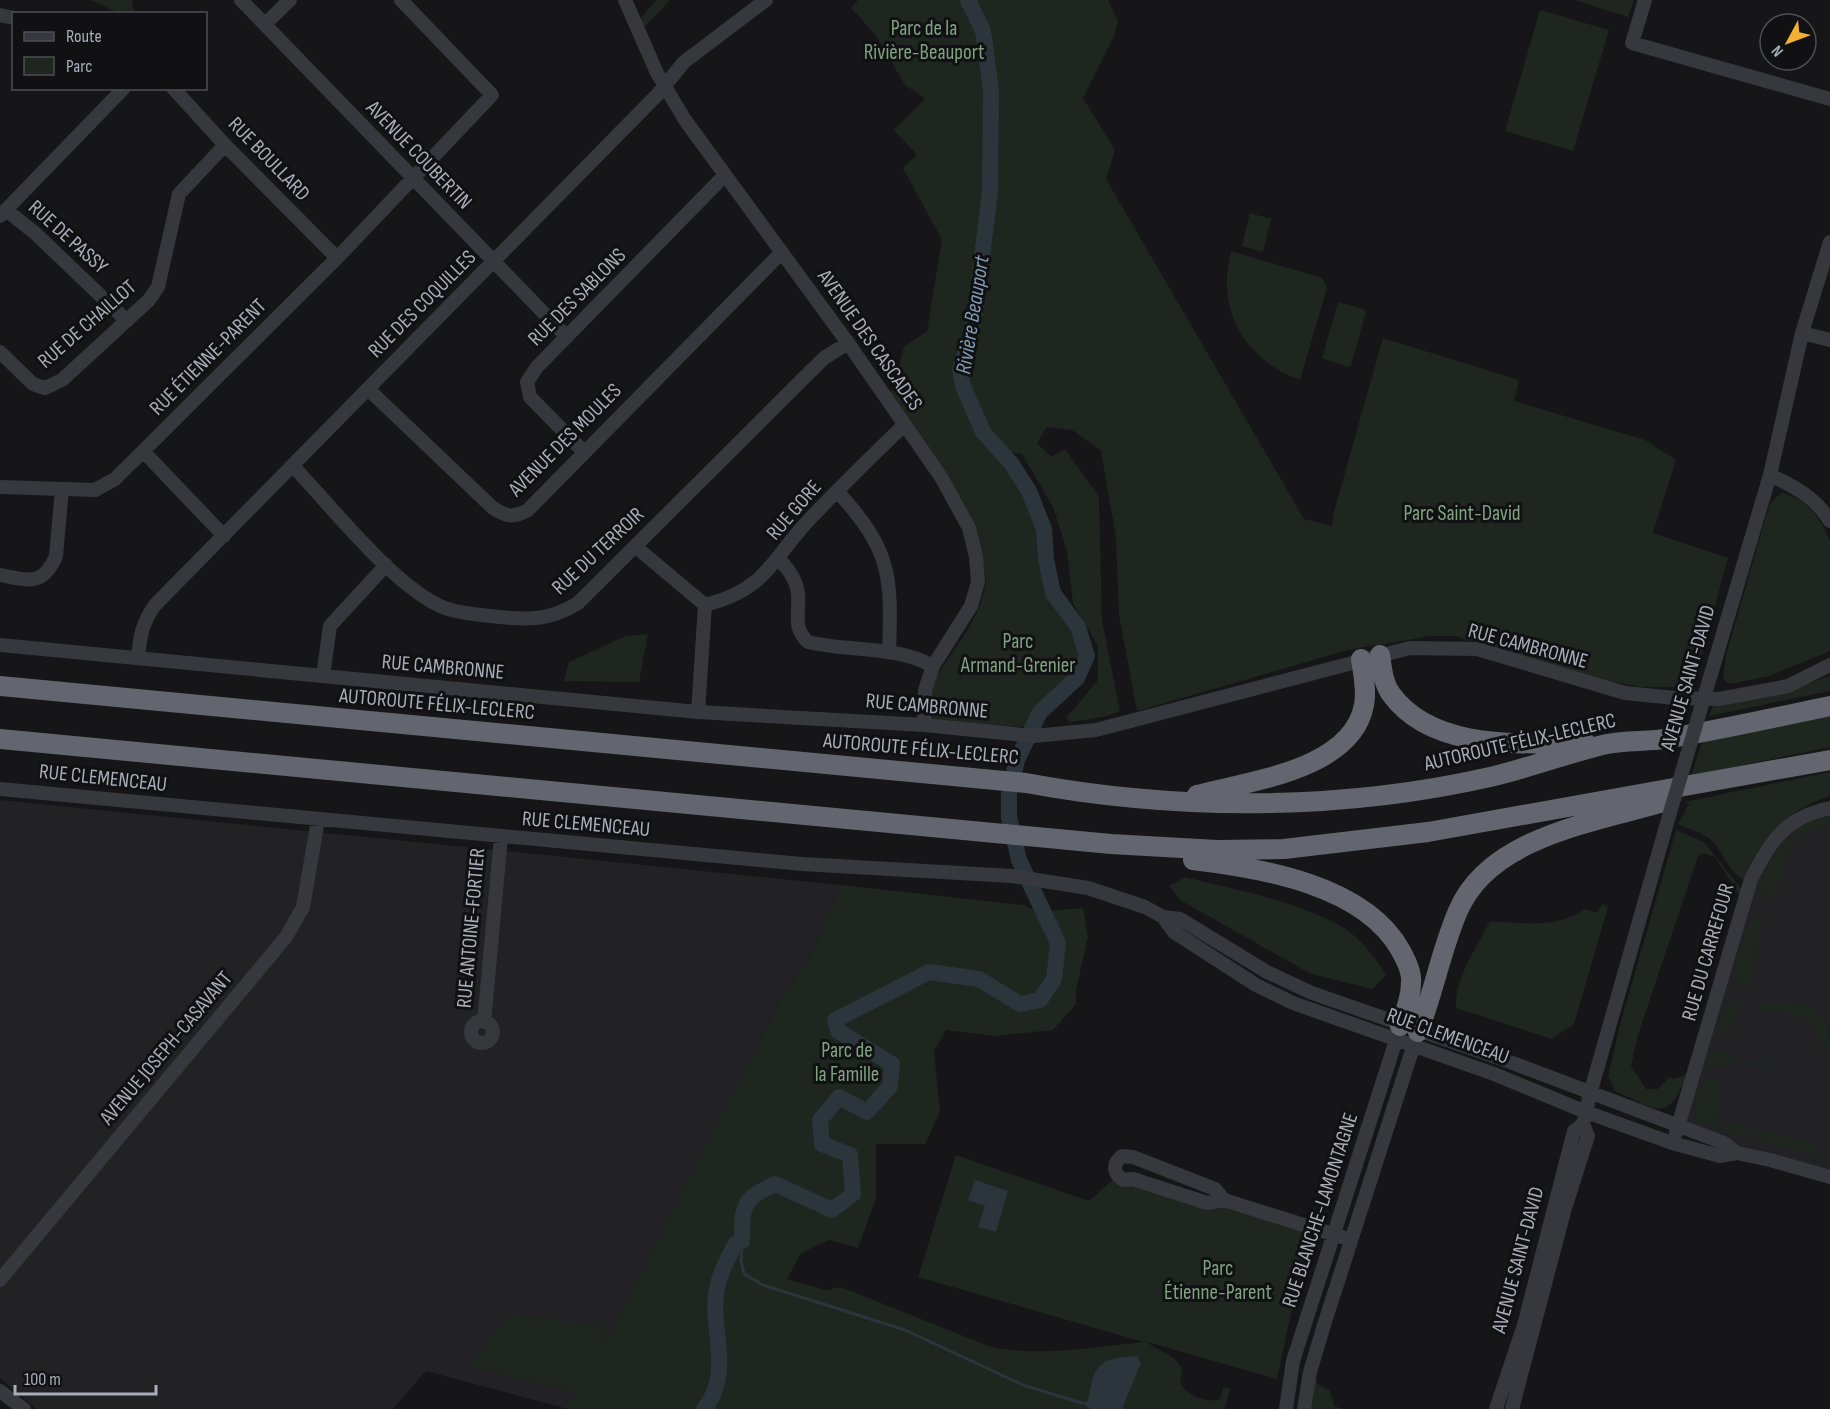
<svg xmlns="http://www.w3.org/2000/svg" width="1830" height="1409" viewBox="0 0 1830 1409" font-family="'Sofia Sans Condensed',sans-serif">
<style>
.built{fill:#222225}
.green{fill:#1e261f}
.water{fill:#2c353c}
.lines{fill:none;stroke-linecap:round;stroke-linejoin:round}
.stream{stroke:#2c353c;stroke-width:3}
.river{stroke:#2c353c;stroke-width:16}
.minor{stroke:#37383d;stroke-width:14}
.highway{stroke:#63666e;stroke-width:20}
.minor-bridge{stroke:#37383d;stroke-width:14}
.labels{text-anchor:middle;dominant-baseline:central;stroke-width:6;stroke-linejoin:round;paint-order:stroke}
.park-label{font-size:21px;fill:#7fa381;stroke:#111113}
.street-label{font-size:21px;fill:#a8adb8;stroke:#111113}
.water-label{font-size:22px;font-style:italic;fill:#7f9bb3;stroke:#111113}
</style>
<rect width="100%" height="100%" fill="#161618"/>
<path class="built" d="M0 800 841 885 812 952 779 1003 622 1315 568 1409 426 1371 393 1409H36L0 1378Z
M1830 808V1177L1676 1131 1751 879 1788 825Z"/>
<path class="green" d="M91 0H132L134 13H119Z
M656 0H670L639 33 635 25Z
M858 0H1108L1118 21 1114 36 1083 98 1115 150 1106 179 1304 519 1332 526 1333 515 1383 338 1519 380 1514 401 1645 440 1676 460 1653 533 1728 558 1693 687H1642L1593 678 1455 636H1430L1348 650 1137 711 1119 615 1116 537 1101 451 1072 430 1047 427 1037 443 1051 457 1065 449 1099 497 1102 621 1120 711 1103 717 1070 722 1066 718 1098 680V646L1073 603 1067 551 1053 507 1022 454 1000 451 997 454C1023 485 1035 506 1039 548 1041 564 1041 582 1049 597 1058 617 1084 636 1079 661 1076 679 1038 710 1025 727L930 720 931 684 969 628 981 603 986 582 979 546 885 395 893 390 904 347 927 331 942 240 903 168 917 155 894 130 925 99 905 85 875 34 851 8Z
M1574 0H1634L1628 17Z
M1540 10 1609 30 1573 151 1505 131Z
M1250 213 1271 219 1263 252 1242 246Z
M1231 251 1322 278 1327 288 1300 380C1243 359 1216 310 1231 251Z
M1338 302 1364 309 1366 312 1351 365 1347 367 1322 358Z
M1781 493C1805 496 1823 521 1830 542V651L1769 676 1730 684 1723 679 1726 655 1770 503Z
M648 634 639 682 564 681 569 662 626 636Z
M1830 676V691L1709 716 1714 704 1789 690Z
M1830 716V747L1691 776 1702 742Z
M1830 772V796C1787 810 1759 838 1746 881 1729 874 1725 854 1712 841 1704 832 1689 830 1678 824L1689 804 1684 802Z
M1830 811V825L1803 833 1790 846 1776 898H1766L1761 884C1773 847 1794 826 1830 811Z
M1676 830 1704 842 1742 890 1740 896 1715 857 1704 853 1698 856 1638 1035 1631 1066 1646 1089H1658L1669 1077 1674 1079 1687 1074C1666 1126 1658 1109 1615 1091L1608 1076 1620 1025Z
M1185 877C1236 890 1293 900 1339 925 1358 935 1375 957 1386 975L1372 989 1311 974 1180 900 1169 886Z
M841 885 1023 905 1038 912 1083 908 1088 937 1076 990V1004L1053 1030 994 1036 946 1030 934 1051 940 1112 925 1144H876V1199L858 1248 829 1240 801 1253 787 1279 826 1290 841 1287 991 1347C1042 1357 1092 1347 1144 1342L918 1277 956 1155 1089 1201 1117 1176 1224 1200 1323 1231 1293 1304 1277 1379 1144 1341 1174 1358 1182 1368 1180 1384C1189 1395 1205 1404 1220 1399L1223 1387 1230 1389 1225 1409H567L576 1392 469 1365 512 1314 603 1326 605 1344 779 1003 812 952Z
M1603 904 1608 907 1574 1024 1552 1039 1456 1008C1454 979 1477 947 1490 921 1521 923 1557 929 1584 909L1597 913Z
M1752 918 1764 919 1758 933 1759 948 1756 947 1753 967 1756 968 1754 987 1742 983 1734 971 1749 922Z
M1741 999 1744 1004 1742 1012 1736 1010 1730 1030 1736 1032 1735 1036 1727 1037 1719 1031 1727 1002Z
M1761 1002C1801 1000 1830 1003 1830 1049H1823L1812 1021 1801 1016 1760 1010Z
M1717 1052H1731V1060L1830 1073 1727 1062 1724 1069 1708 1065 1711 1057Z
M1705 1078 1720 1081 1716 1125 1729 1127 1737 1122 1744 1124V1127L1814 1144 1815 1155 1700 1123C1689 1112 1701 1091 1705 1078Z
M1310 1372 1318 1384 1330 1391 1334 1406 1343 1409H1304Z"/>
<path class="water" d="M975 1180 1008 1191 996 1232 978 1227 985 1206 968 1200Z
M1137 1356 1141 1363 1122 1409H1091L1082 1403 1088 1401C1094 1364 1099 1358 1137 1356Z"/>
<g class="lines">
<path class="stream" d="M742 1241 741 1261 744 1274 763 1285 905 1330 1023 1385 1082 1403"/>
<path class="river" d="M704 1409C733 1374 711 1332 716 1295 718 1276 727 1260 736 1243L742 1241C742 1206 742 1199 775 1184L832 1210 853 1194 850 1155 822 1144 820 1120 839 1097 867 1112 890 1086 892 1064 838 1031 835 1020 929 972 979 979 1020 1004 1040 1000 1054 979 1058 943 1019 860 1009 817V794L1017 760 1040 712 1077 678 1087 656 1078 627 1053 593 1046 559 1044 529 1029 491 1011 463 983 432 963 386 960 369 970 340 976 305 990 192 991 89 983 31 968 0"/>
<path class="minor" d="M241 0 567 337
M625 0 657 73 685 120 848 343 941 477 969 528 976 557 978 582 971 606 933 666 925 690 924 725
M1645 0 1632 43 1830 99
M0 15 14 18
M265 24 290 0
M173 88 225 145 337 258
M6 210 35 233 127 321
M0 216 124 88
M1802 333 1830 340
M0 352 33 384 45 388 62 380 149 300 158 287 179 194 225 145
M368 389 493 508C507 517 513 518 528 510L782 252
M143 451 224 536
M584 452 530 397 527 382 537 367 724 176
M293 466C330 505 397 590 445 608 462 614 482 615 500 617 530 620 551 620 578 603L824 358 848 343
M1770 475C1795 487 1815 497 1830 521
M0 487 95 490 115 479 337 258 492 95 401 0
M837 491C891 550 892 575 889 652
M636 547 705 605 698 712
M779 559C787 568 794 576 797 588 802 608 790 626 808 642 850 652 894 645 933 666
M0 575C27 580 43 587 56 556L62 489
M705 605C763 591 770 563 806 523 838 489 871 457 904 425
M0 645 698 712 924 725 1034 736 1096 730 1410 648 1477 649 1625 693 1675 698 1719 699 1788 686 1830 665
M138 658C140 636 142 623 155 605L658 94 684 62 766 0
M1711 674 1770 475 1802 333 1830 242
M323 676 330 626 386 565
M0 789 802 864 1012 876 1088 888 1145 907 1163 917 1174 932 1256 985 1293 1003 1494 1074 1586 1112 1672 1143 1720 1156 1737 1153 1770 1160 1830 1177
M1163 917 1180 919 1267 972 1312 993 1510 1062 1724 1143 1737 1153
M471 1032a11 11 0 1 1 22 0a11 11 0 1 1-22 0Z
M484 1022 501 837
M1676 1133 1751 879C1771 841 1785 817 1830 808
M1224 1200 1215 1189 1133 1157 1122 1156C1112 1164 1113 1173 1123 1180L1133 1179 1207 1203 1224 1200 1342 1237
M0 1280 286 937 303 907 318 820
M0 1391 24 1409
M1286 1409 1293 1361 1398 1034
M1304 1409 1310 1372 1324 1325 1416 1038
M1496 1409 1524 1325 1574 1131 1583 1124
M1512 1409 1565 1208 1588 1136 1583 1124 1590 1094 1669 816"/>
<path class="highway" d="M1380 655C1382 668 1383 683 1391 694 1433 752 1524 743 1586 743
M0 686 1026 783C1177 811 1340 811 1490 777 1529 768 1568 753 1607 744 1628 740 1650 742 1670 738 1724 729 1777 717 1830 706
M0 739 1111 844 1217 850 1284 849 1428 832 1830 760
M1197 795C1249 781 1352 770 1364 705 1367 690 1363 674 1361 659
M1193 860C1261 868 1365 885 1401 951 1405 959 1410 967 1411 977 1412 994 1406 1010 1400 1026
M1418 1032C1434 992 1441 950 1458 911 1489 837 1595 822 1664 802"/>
<path class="minor-bridge" d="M1669 816 1711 674"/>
</g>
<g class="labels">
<g class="park-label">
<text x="924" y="28">Parc de la<tspan x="924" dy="24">Rivière-Beauport</tspan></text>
<text x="1462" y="513">Parc Saint-David</text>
<text x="1018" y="641">Parc<tspan x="1018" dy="24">Armand-Grenier</tspan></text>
<text x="847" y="1050">Parc de<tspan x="847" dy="24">la Famille</tspan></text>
<text x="1218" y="1268">Parc<tspan x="1218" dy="24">Étienne-Parent</tspan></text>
</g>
<g class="street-label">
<text transform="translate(419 155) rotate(46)">AVENUE COUBERTIN</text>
<text transform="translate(269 159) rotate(46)">RUE BOULLARD</text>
<text transform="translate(68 237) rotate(42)">RUE DE PASSY</text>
<text transform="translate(577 297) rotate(-45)">RUE DES SABLONS</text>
<text transform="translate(422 304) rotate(-45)">RUE DES COQUILLES</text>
<text transform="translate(87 324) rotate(-41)">RUE DE CHAILLOT</text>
<text transform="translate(870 340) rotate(55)">AVENUE DES CASCADES</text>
<text transform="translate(208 357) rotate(-45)">RUE ÉTIENNE-PARENT</text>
<text transform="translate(565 440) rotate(-45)">AVENUE DES MOULES</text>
<text transform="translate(794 510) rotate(-49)">RUE GORE</text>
<text transform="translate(598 551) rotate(-43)">RUE DU TERROIR</text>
<text transform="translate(1528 646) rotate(15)">RUE CAMBRONNE</text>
<text transform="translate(443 667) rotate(5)">RUE CAMBRONNE</text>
<text transform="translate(1688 678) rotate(-74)">AVENUE SAINT-DAVID</text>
<text transform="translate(437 704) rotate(5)">AUTOROUTE FÉLIX-LECLERC</text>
<text transform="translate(927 706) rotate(5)">RUE CAMBRONNE</text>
<text transform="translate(1520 742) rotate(-13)">AUTOROUTE FÉLIX-LECLERC</text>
<text transform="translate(921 749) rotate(5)">AUTOROUTE FÉLIX-LECLERC</text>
<text transform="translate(103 778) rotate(6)">RUE CLEMENCEAU</text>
<text transform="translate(586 824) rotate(5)">RUE CLEMENCEAU</text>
<text transform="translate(471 928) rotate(-85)">RUE ANTOINE-FORTIER</text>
<text transform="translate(1708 952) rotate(-74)">RUE DU CARREFOUR</text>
<text transform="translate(1448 1036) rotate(20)">RUE CLEMENCEAU</text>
<text transform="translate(166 1048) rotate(-50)">AVENUE JOSEPH-CASAVANT</text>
<text transform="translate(1320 1210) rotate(-72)">RUE BLANCHE-LAMONTAGNE</text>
<text transform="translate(1518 1260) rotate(-75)">AVENUE SAINT-DAVID</text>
</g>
<g class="water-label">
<text transform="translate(973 315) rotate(-81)">Rivière Beauport</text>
</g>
</g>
<rect x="12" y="12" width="195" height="78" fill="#111113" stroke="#4d4f55" stroke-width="1.5"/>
<rect x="24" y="32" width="30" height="9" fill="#37383d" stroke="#4d4f55" stroke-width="1.5"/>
<text x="66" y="42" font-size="18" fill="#a8adb8">Route</text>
<rect x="24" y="57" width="30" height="18" fill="#1e261f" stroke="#4d4f55" stroke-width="1.5"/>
<text x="66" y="72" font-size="18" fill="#a8adb8">Parc</text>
<g transform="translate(1788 42) rotate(229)"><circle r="28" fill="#111113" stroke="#4d4f55" stroke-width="1.5"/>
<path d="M0-4.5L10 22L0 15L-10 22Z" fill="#f2b134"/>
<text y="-9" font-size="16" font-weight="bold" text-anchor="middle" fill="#a8adb8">N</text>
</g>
<path d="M15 1385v9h141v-9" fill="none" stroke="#a8adb8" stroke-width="3"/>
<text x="24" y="1385" font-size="18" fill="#a8adb8" stroke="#111113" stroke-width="4.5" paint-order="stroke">100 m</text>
</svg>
